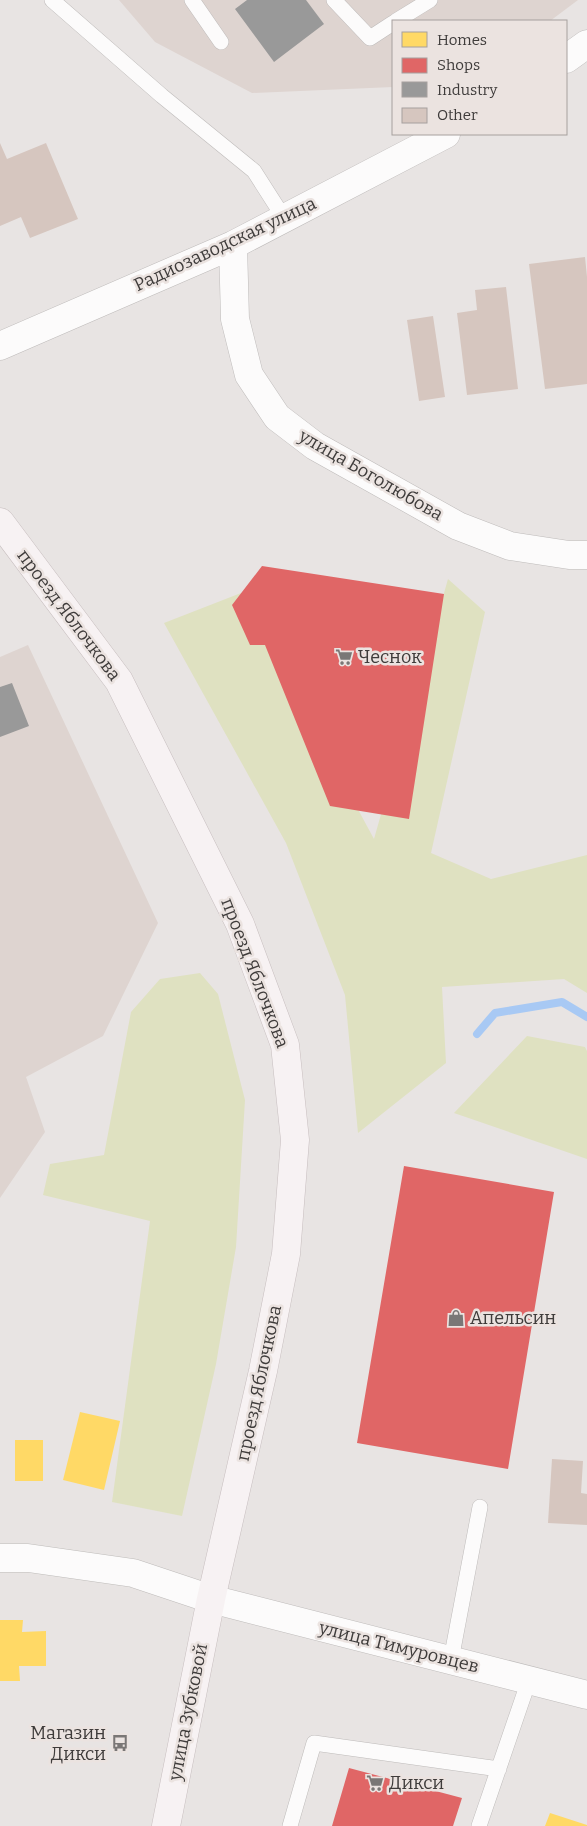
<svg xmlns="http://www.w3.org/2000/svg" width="587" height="1826" viewBox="0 0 587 1826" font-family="Bitter,serif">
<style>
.built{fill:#ded4d0}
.green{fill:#dfe1c1}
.homes{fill:#ffd966}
.shops{fill:#e06666}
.industry{fill:#999}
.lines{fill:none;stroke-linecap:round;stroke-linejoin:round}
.stream{stroke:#a8c9f4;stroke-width:8}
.building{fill:#d6c6bf}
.service-casing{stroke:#bebbba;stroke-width:16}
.minor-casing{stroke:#bebbba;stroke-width:29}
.tertiary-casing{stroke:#bebbba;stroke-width:29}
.primary-casing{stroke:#c7bebf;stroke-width:29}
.service{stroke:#fcfbfb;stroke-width:15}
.minor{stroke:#fcfbfb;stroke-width:28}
.tertiary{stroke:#fcfbfb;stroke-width:28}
.primary{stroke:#f7f2f3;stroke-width:28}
.labels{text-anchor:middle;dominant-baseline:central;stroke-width:5;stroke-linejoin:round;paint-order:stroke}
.street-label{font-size:18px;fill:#3f3c3b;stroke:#ebe3e0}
.poi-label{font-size:18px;fill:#3f3c3b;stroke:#ebe3e0;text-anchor:start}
</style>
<rect width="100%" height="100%" fill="#e8e4e3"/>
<path class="built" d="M119 0H578L550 21H393V87L252 93 155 42Z
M28 645 158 923 103 1036 26 1077 45 1132 0 1198V657Z"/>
<path class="green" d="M448 579 485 612 431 853 491 879 587 855V993L564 979 442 987 446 1063 358 1133 345 995 286 843 164 623 241 593 374 839Z
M200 973 218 994 245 1100 236 1247 216 1364 182 1516 112 1502 150 1221 43 1195 50 1164 104 1155 131 1012 160 979Z
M527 1036 585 1047 587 1051V1159L454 1113Z"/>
<path class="homes" d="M80 1412 120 1421 104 1490 63 1480Z
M15 1440H43V1481H15Z
M0 1620H23L22 1632 46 1631V1666H19L20 1681H0Z
M550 1813 587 1825V1826H545Z"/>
<path class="shops" d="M262 566 444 594 409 819 330 806 265 645H250L232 605Z
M404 1166 554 1192 508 1469 357 1443Z
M349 1768 462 1798 453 1826H332Z"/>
<path class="industry" d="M247 0H306L324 24 274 62 235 9Z
M12 683 29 726 0 737V687Z"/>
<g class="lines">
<path class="stream" d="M477 1034 495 1013 562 1002 587 1017"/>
</g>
<path class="building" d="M0 143 7 159 46 143 78 219 30 238 21 217 0 226Z
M585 257 587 277V384L545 389 529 264Z
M506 287 518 389 467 395 457 313 477 310 475 290Z
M433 316 445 397 419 401 407 320Z
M552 1459 583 1461 581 1493 587 1494V1525L548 1523Z"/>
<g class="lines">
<g class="service-casing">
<path id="service" d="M52 0 162 96 254 171 284 218
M192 0 221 42
M334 0 370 38 393 23
M396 21 430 0
M451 1660 480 1507
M290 1826 314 1743 499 1769
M479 1826 529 1680"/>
</g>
<g class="minor-casing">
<path id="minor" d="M0 1558H28L133 1573 211 1599"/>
</g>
<g class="tertiary-casing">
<path id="tertiary" d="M566 59 587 44
M233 245 235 319 249 375 277 417 315 446 458 526 510 546 569 555H587
M0 346 233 245 446 134
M211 1599 587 1695"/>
</g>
<g class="primary-casing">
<path id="primary" d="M0 522 119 681 240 924 285 1045 295 1140 286 1254 263 1371 211 1599 166 1826"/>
</g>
<use href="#service" class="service"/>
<use href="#minor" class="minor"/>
<use href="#tertiary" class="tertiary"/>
<use href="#primary" class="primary"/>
</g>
<defs>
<g id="supermarket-bare" transform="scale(1.35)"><path d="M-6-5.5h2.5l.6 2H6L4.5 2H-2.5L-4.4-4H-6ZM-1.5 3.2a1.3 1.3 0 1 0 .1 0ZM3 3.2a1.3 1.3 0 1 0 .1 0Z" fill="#7a7776" stroke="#ebe3e0" stroke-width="2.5" paint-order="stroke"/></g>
<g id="shop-bare" transform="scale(1.35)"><path d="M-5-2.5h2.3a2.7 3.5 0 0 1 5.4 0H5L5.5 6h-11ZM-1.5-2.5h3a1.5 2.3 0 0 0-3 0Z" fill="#7a7776" stroke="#ebe3e0" stroke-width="2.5" paint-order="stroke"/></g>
<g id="bus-bare" transform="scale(1.35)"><path d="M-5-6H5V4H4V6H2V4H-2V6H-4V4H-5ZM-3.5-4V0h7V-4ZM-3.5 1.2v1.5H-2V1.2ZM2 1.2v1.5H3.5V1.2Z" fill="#7a7776" stroke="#ebe3e0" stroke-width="2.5" paint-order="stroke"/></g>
</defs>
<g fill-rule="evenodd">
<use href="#supermarket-bare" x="344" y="657"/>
<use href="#shop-bare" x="456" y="1318"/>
<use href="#bus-bare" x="120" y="1743"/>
<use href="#supermarket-bare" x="375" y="1783"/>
</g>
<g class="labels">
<g class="street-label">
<text transform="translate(225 244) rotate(-25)">Радиозаводская улица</text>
<text transform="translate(371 475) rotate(30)">улица Боголюбова</text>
<text transform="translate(69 615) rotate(53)">проезд Яблочкова</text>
<text transform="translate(255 973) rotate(69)">проезд Яблочкова</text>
<text transform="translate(259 1383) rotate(-78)">проезд Яблочкова</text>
<text transform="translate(399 1647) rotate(14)">улица Тимуровцев</text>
<text transform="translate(188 1712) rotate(-79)">улица Зубковой</text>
</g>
<g class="poi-label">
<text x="358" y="657">Чеснок</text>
<text x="470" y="1318">Апельсин</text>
<text x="106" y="1733" text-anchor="end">Магазин<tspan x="106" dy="21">Дикси</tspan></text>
<text x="389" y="1783">Дикси</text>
</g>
</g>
<rect x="392" y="20" width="175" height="115" fill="#ebe3e0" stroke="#a6a09e"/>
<rect x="402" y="32" width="25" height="15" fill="#ffd966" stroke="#a6a09e"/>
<text x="437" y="45" font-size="15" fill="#3f3c3b">Homes</text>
<rect x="402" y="58" width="25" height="15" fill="#e06666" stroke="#a6a09e"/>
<text x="437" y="70" font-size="15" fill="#3f3c3b">Shops</text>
<rect x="402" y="82" width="25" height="15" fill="#999999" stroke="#a6a09e"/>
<text x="437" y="95" font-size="15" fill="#3f3c3b">Industry</text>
<rect x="402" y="108" width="25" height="15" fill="#d6c6bf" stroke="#a6a09e"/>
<text x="437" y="120" font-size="15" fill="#3f3c3b">Other</text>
</svg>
